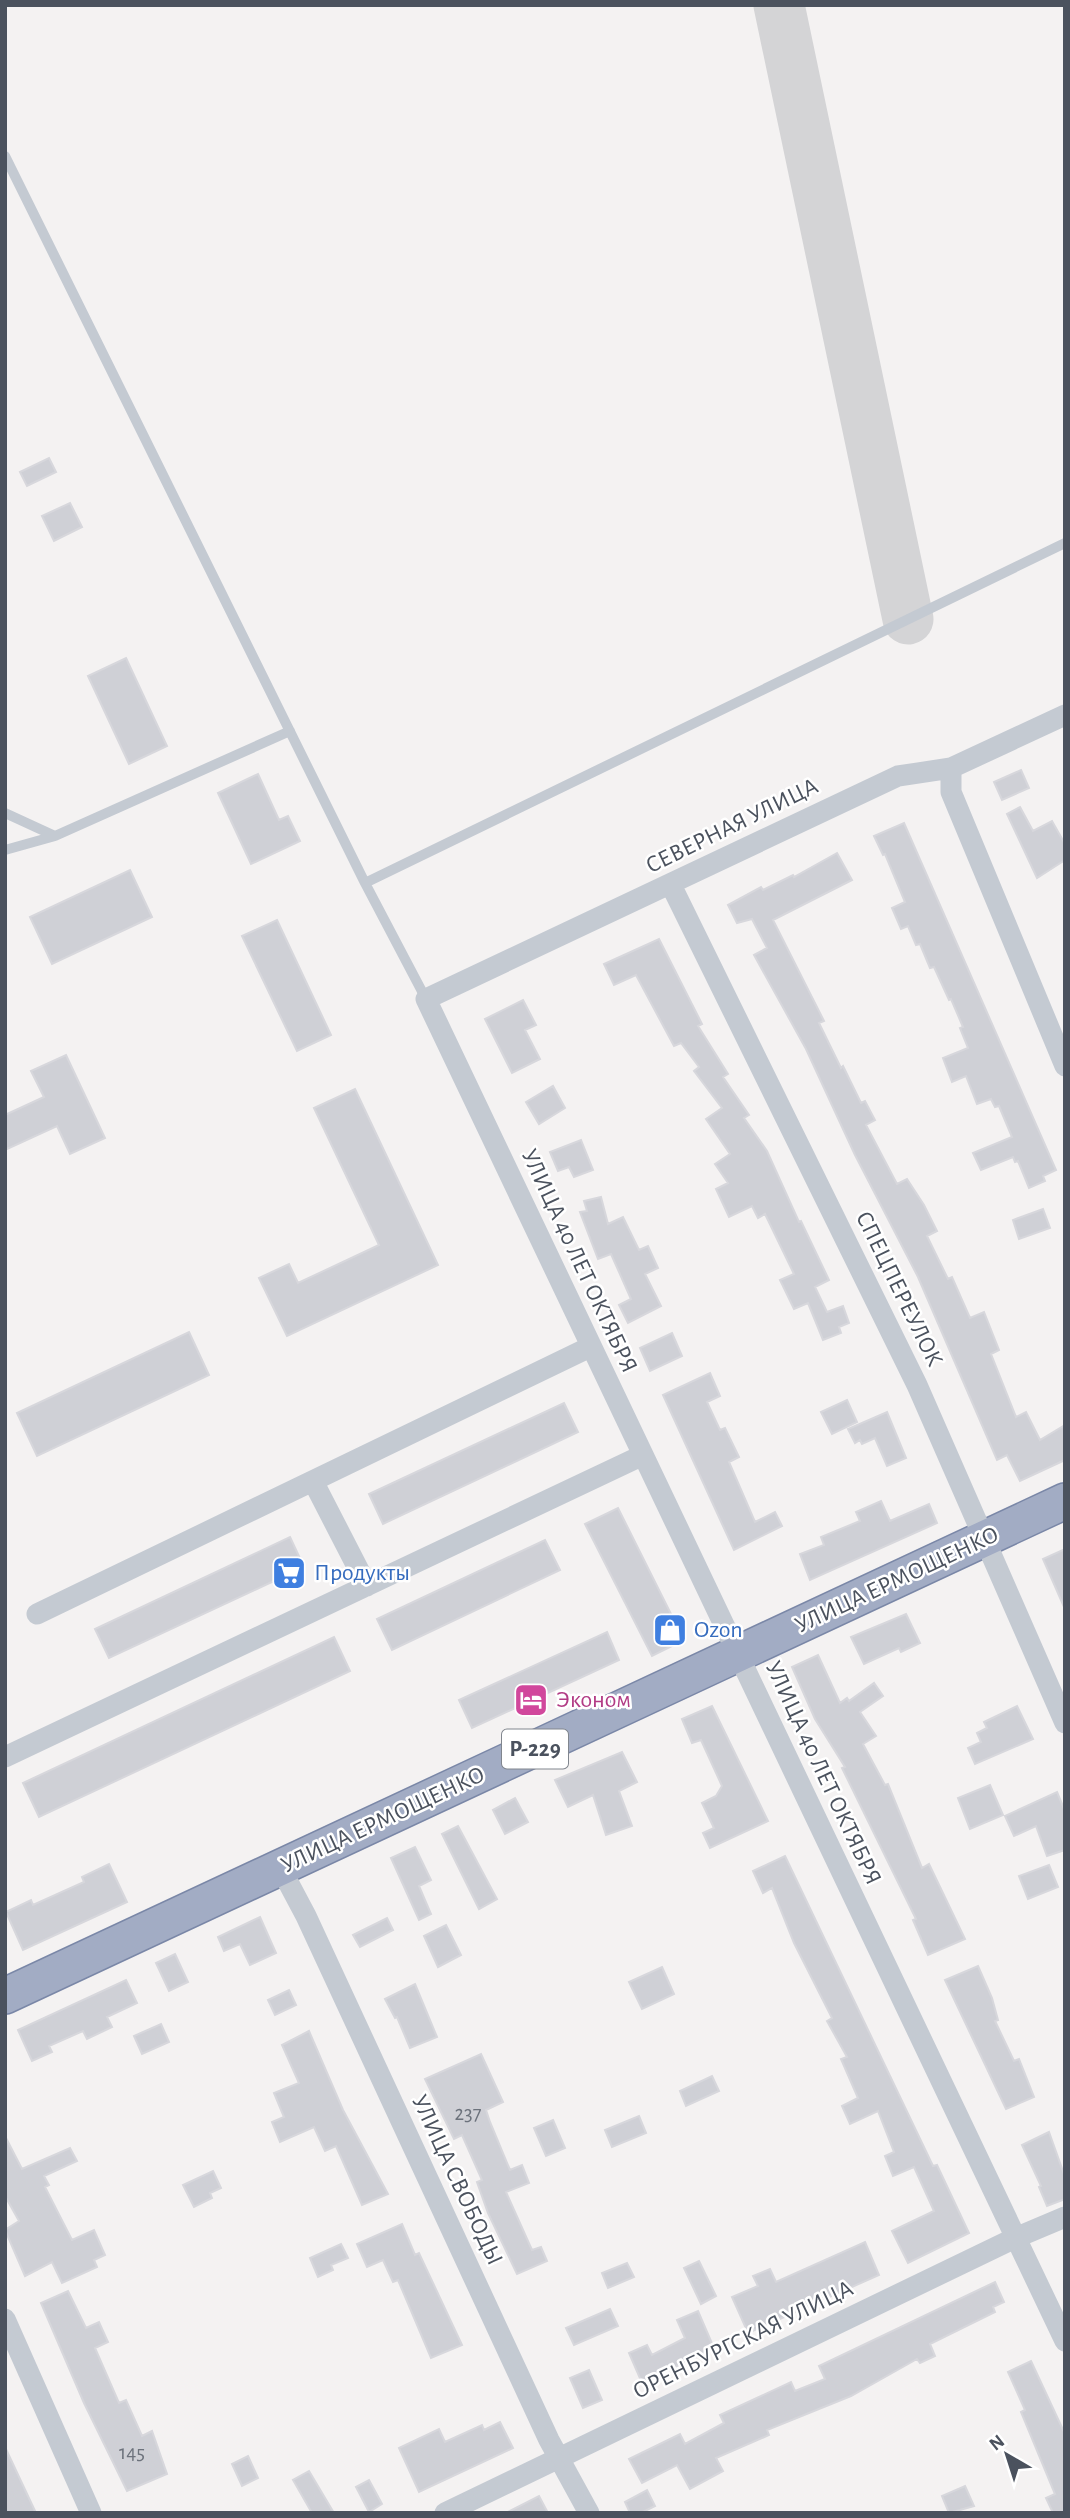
<svg xmlns="http://www.w3.org/2000/svg" width="1070" height="2518" viewBox="0 0 1070 2518" font-family="'Alegreya Sans',sans-serif">
<style>
.lines{fill:none;stroke-linecap:round;stroke-linejoin:round}
.taxiway{stroke:#d4d4d6;stroke-width:51}
.building{fill:#cfd0d6;stroke:#d7d7dc;stroke-width:2}
.trunk-casing{stroke:#7a87a7;stroke-width:38}
.service{stroke:#c4cad2;stroke-width:10}
.minor{stroke:#c4cad2;stroke-width:21}
.trunk{stroke:#a2acc4;stroke-width:35}
.labels{text-anchor:middle;dominant-baseline:central;stroke-width:5;stroke-linejoin:round;paint-order:stroke}
.number-label{font-size:21px;fill:#6c727c}
.shield{fill:#fff;stroke:#81868e;stroke-width:2}
.shield-label{font-size:23px;font-weight:bold;fill:#4b525e}
.street-label{font-size:24px;fill:#4b525e;stroke:#fff}
.shop-label{font-size:24px;fill:#366cbe;stroke:#fff;text-anchor:start}
.hotel-label{font-size:24px;fill:#b23c85;stroke:#fff;text-anchor:start}
</style>
<rect width="100%" height="100%" fill="#f4f2f2"/>
<g class="lines">
<path class="taxiway" d="M779 5 908 619"/>
</g>
<path class="building" d="M49 458 56 472 27 486 20 472Z
M70 503 82 527 54 541 42 516Z
M126 658 167 746 129 764 88 676Z
M1021 770 1029 788 1002 800 994 782Z
M258 774 279 820 288 816 300 841 251 864 218 793Z
M1020 807 1033 831 1052 821 1065 844V860L1037 878 1007 814Z
M904 823 1056 1170 1043 1176 1045 1181 1029 1188 1018 1161 1015 1162 1013 1157 981 1170 973 1153 1012 1137 999 1106 995 1107 991 1099 977 1104 966 1076 952 1082 943 1058 968 1048 960 1028 963 1027 951 999 949 1000 934 967 930 968 920 944 916 945 908 926 901 929 892 908 905 902 885 854 883 855 874 836Z
M837 853 852 880 773 920 824 1021 819 1023 841 1068 843 1066 861 1103 865 1101 875 1120 866 1125 897 1184 907 1179 924 1205 937 1231 927 1236 948 1279 952 1277 970 1318 984 1312 999 1350 991 1354 1016 1417 1026 1412 1040 1440 1065 1425V1460L1020 1481 1007 1455 997 1460 918 1277 855 1155 806 1049 754 955 767 948 752 919 737 923 728 905 761 887 763 890 793 875 794 877Z
M130 870 152 917 52 964 30 917Z
M277 920 331 1035 297 1051 242 936Z
M659 939 702 1024 698 1026 728 1074 723 1077 749 1115 744 1118 767 1151 799 1222 801 1221 829 1280 815 1287 827 1312 843 1306 849 1323 839 1327 841 1333 823 1340 808 1303 794 1309 780 1280 794 1274 765 1214 758 1218 752 1206 729 1217 716 1189 728 1183 715 1164 730 1154 706 1119 722 1108 694 1071 699 1067 681 1043 674 1046 636 975 614 985 604 964Z
M523 1000 536 1025 525 1030 540 1059 512 1073 485 1019Z
M66 1055 105 1138 70 1154 57 1126 5 1150V1115L44 1097 31 1071Z
M553 1086 565 1108 539 1124 526 1102Z
M355 1089 438 1265 287 1336 259 1278 289 1264 298 1283 379 1245 314 1108Z
M581 1140 593 1170 574 1177 569 1167 558 1171 550 1152Z
M601 1197 608 1224 623 1217 639 1250 648 1246 658 1268 645 1274 661 1306 628 1323 619 1305 631 1299 611 1254 598 1259 580 1212 587 1211 584 1201Z
M1043 1209 1050 1228 1019 1239 1013 1220Z
M189 1332 209 1375 37 1456 17 1413Z
M672 1333 682 1356 650 1371 640 1348Z
M710 1373 720 1396 707 1402 720 1430 725 1428 739 1457 729 1462 755 1522 775 1512 782 1526 734 1550 663 1395Z
M847 1400 857 1422 832 1434 821 1412Z
M564 1403 578 1432 383 1524 369 1494Z
M887 1412 906 1458 887 1466 875 1438 862 1444 860 1440 855 1443 848 1429Z
M881 1501 890 1521 929 1504 937 1523 810 1580 800 1554 824 1545 821 1537 860 1521 856 1512Z
M618 1508 684 1640 652 1656 585 1524Z
M290 1537 304 1567 109 1658 95 1629Z
M545 1540 560 1570 392 1650 377 1619Z
M1065 1549V1607H1064L1043 1559Z
M906 1614 920 1643 901 1652 899 1648 864 1664 851 1637Z
M607 1632 619 1660 472 1728 459 1700Z
M334 1637 350 1671 39 1817 23 1783Z
M818 1655 840 1703 847 1698 849 1701 874 1683 883 1696 860 1712 876 1736 863 1744 885 1785 888 1784 922 1868 929 1864 965 1939 928 1955 913 1920 916 1919 842 1768 845 1767 815 1719 792 1667Z
M712 1706 768 1821 710 1848 703 1833 714 1828 702 1803 716 1796 722 1786 701 1740 692 1743 682 1719Z
M1017 1706 1033 1739 975 1764 968 1748 981 1742 977 1733 987 1728 984 1722Z
M622 1752 637 1782 619 1791 632 1826 606 1835 593 1795 568 1807 555 1780Z
M990 1785 1003 1815 970 1829 958 1798Z
M1057 1792 1065 1811V1850L1047 1856 1036 1826 1014 1836 1005 1816Z
M515 1798 528 1822 505 1834 493 1810Z
M458 1826 497 1899 479 1909 442 1834Z
M415 1847 431 1880 419 1886 431 1914 419 1920 391 1858Z
M785 1856 933 2166 937 2165 969 2233 908 2263 892 2231 934 2211 914 2167 893 2176 885 2156 894 2152 878 2111 850 2124 842 2106 858 2098 841 2059 847 2057 827 2021 832 2018 794 1943 772 1888 763 1893 753 1871Z
M109 1864 127 1902 23 1950 6 1912 31 1900 33 1905 84 1882 82 1877Z
M1049 1865 1058 1887 1028 1899 1019 1876Z
M260 1917 276 1953 250 1965 240 1944 224 1951 218 1937Z
M387 1918 393 1930 360 1947 353 1935Z
M446 1925 461 1955 438 1967 424 1936Z
M175 1954 188 1982 169 1991 156 1963Z
M978 1966 992 1998 998 2020 995 2021 1014 2061 1019 2059 1034 2097 1006 2109 945 1980Z
M662 1967 674 1994 642 2009 629 1982Z
M126 1980 137 2003 107 2017 112 2027 87 2039 83 2031 49 2046 52 2052 32 2061 18 2030Z
M415 1984 437 2037 410 2048 397 2017 395 2018 385 1999Z
M289 1990 296 2005 275 2015 268 2000Z
M161 2024 169 2042 142 2054 134 2036Z
M309 2031 343 2110 388 2194 362 2205 336 2146 325 2151 314 2127 280 2142 272 2122 284 2117 274 2093 299 2083 282 2045Z
M481 2054 503 2102 486 2110 490 2122 510 2170 522 2165 529 2183 506 2192 532 2250 541 2247 547 2261 517 2274 488 2213 477 2182 482 2180 462 2135 454 2139 425 2079Z
M712 2076 719 2091 686 2106 680 2091Z
M639 2116 646 2133 612 2147 605 2130Z
M553 2120 565 2148 546 2156 534 2128Z
M1049 2132 1065 2177V2199L1047 2206 1039 2187 1041 2186 1022 2145Z
M5 2136 22 2169 70 2148 77 2161 44 2176 49 2185 45 2187 72 2240 94 2230 105 2255 94 2260 97 2267 62 2283 52 2262 25 2276 5 2230 19 2221 5 2196Z
M213 2171 221 2188 210 2193 212 2198 194 2207 183 2185Z
M402 2224 415 2255 419 2253 462 2345 431 2358 398 2280 393 2282 383 2260 367 2267 357 2244Z
M865 2242 879 2275 748 2333 732 2297 758 2286 753 2276 770 2269 776 2282Z
M341 2244 348 2258 331 2265 333 2270 318 2277 310 2258Z
M699 2261 716 2296 701 2304 684 2268Z
M627 2263 634 2277 608 2288 602 2273Z
M995 2282 1004 2302 993 2307 995 2312 930 2344 935 2356 920 2363 917 2359 851 2396 767 2430 769 2435 716 2458 723 2471 690 2489 677 2465 642 2483 629 2459 680 2434 685 2444 724 2423 720 2415 791 2382 795 2391 825 2379 819 2366Z
M68 2291 86 2328 99 2322 108 2342 95 2348 119 2403 126 2400 142 2436 152 2431 167 2474 127 2491 84 2403 41 2303Z
M610 2309 618 2326 574 2345 566 2328Z
M698 2311 714 2348 642 2383 629 2353 647 2345 652 2355 685 2338 677 2320Z
M1031 2361 1065 2434V2513H1053L1046 2498 1055 2494 1021 2412 1025 2410 1008 2372Z
M589 2370 602 2400 583 2408 570 2378Z
M500 2422 513 2448 419 2492 399 2448 439 2429 445 2442 482 2425 484 2430Z
M5 2447 36 2513H5Z
M248 2456 258 2478 242 2486 232 2464Z
M309 2471 334 2513H312L293 2480Z
M369 2480 382 2504 369 2512 356 2487Z
M965 2486 974 2506 949 2513 942 2496Z
M647 2490 655 2506 641 2513H630L625 2502Z
M539 2496 548 2513H506Z"/>
<g class="lines">
<g class="trunk-casing">
<path id="trunk" d="M5 1996 1065 1501"/>
</g>
<path class="service" d="M5 156 365 883
M5 813 55 836 290 731
M5 850 55 836
M426 999 365 883 1065 543"/>
<path class="minor" d="M1065 715 951 768 898 776 426 999 1065 2341
M951 768V792L1065 1066
M671 885 917 1385 1065 1723
M314 1483 367 1586
M37 1614 590 1347
M5 1757 641 1456
M280 1867 306 1916 549 2440 589 2513
M5 2319 91 2513
M445 2513 1015 2238 1065 2217"/>
<use href="#trunk" class="trunk"/>
</g>
<defs>
<g id="supermarket-square" transform="scale(1.75)"><rect x="-9" y="-9" width="18" height="18" rx="4" fill="#3f7fe0" stroke="#fff"/><path d="M-6-5.5h2.5l.6 2H6L4.5 2H-2.5L-4.4-4H-6ZM-1.5 3.2a1.3 1.3 0 1 0 .1 0ZM3 3.2a1.3 1.3 0 1 0 .1 0Z" fill="#fff"/></g>
<g id="shop-square" transform="scale(1.75)"><rect x="-9" y="-9" width="18" height="18" rx="4" fill="#3f7fe0" stroke="#fff"/><path d="M-5-2.5h2.3a2.7 3.5 0 0 1 5.4 0H5L5.5 6h-11ZM-1.5-2.5h3a1.5 2.3 0 0 0-3 0Z" fill="#fff"/></g>
<g id="hotel-square" transform="scale(1.75)"><rect x="-9" y="-9" width="18" height="18" rx="4" fill="#d1479c" stroke="#fff"/><path d="M-6-4.5h1.5V1H6V5H4.5V3h-9V5H-6ZM-4 0a1.8 1.8 0 1 1 3.6 0ZM.5 0V-2.5h3Q6-2.5 6 0Z" fill="#fff"/></g>
</defs>
<g fill-rule="evenodd">
<use href="#supermarket-square" x="289" y="1573"/>
<use href="#shop-square" x="670" y="1630"/>
<use href="#hotel-square" x="531" y="1700"/>
</g>
<g class="labels">
<g class="number-label">
<text x="468" y="2113">237</text>
<text x="132" y="2452">145</text>
</g>
<rect class="shield" x="502" y="1729.5" width="66" height="39" rx="5"/>
<g class="shield-label">
<text x="535" y="1749">Р-229</text>
</g>
<g class="street-label">
<text transform="translate(732 826) rotate(-26)">СЕВЕРНАЯ УЛИЦА</text>
<text transform="translate(579 1261) rotate(65)">УЛИЦА 40 ЛЕТ ОКТЯБРЯ</text>
<text transform="translate(899 1289) rotate(64)">СПЕЦПЕРЕУЛОК</text>
<text transform="translate(897 1580) rotate(-25)">УЛИЦА ЕРМОЩЕНКО</text>
<text transform="translate(823 1773) rotate(65)">УЛИЦА 40 ЛЕТ ОКТЯБРЯ</text>
<text transform="translate(383 1820) rotate(-25)">УЛИЦА ЕРМОЩЕНКО</text>
<text transform="translate(457 2180) rotate(65)">УЛИЦА СВОБОДЫ</text>
<text transform="translate(743 2340) rotate(-26)">ОРЕНБУРГСКАЯ УЛИЦА</text>
</g>
<g class="shop-label">
<text x="314" y="1573">Продукты</text>
<text x="694" y="1630">Ozon</text>
</g>
<g class="hotel-label">
<text x="556" y="1700">Эконом</text>
</g>
</g>
<rect width="1070" height="2518" fill="none" stroke="#4b525e" stroke-width="14"/>
<g transform="translate(1007 2455) rotate(321)" stroke="#ffffff" stroke-width="5" paint-order="stroke">
<path d="M0-5L12 26L0 18L-12 26Z" fill="#4b525e"/>
<text y="-10" font-size="19" font-weight="bold" text-anchor="middle" fill="#4b525e">N</text>
</g>
</svg>
